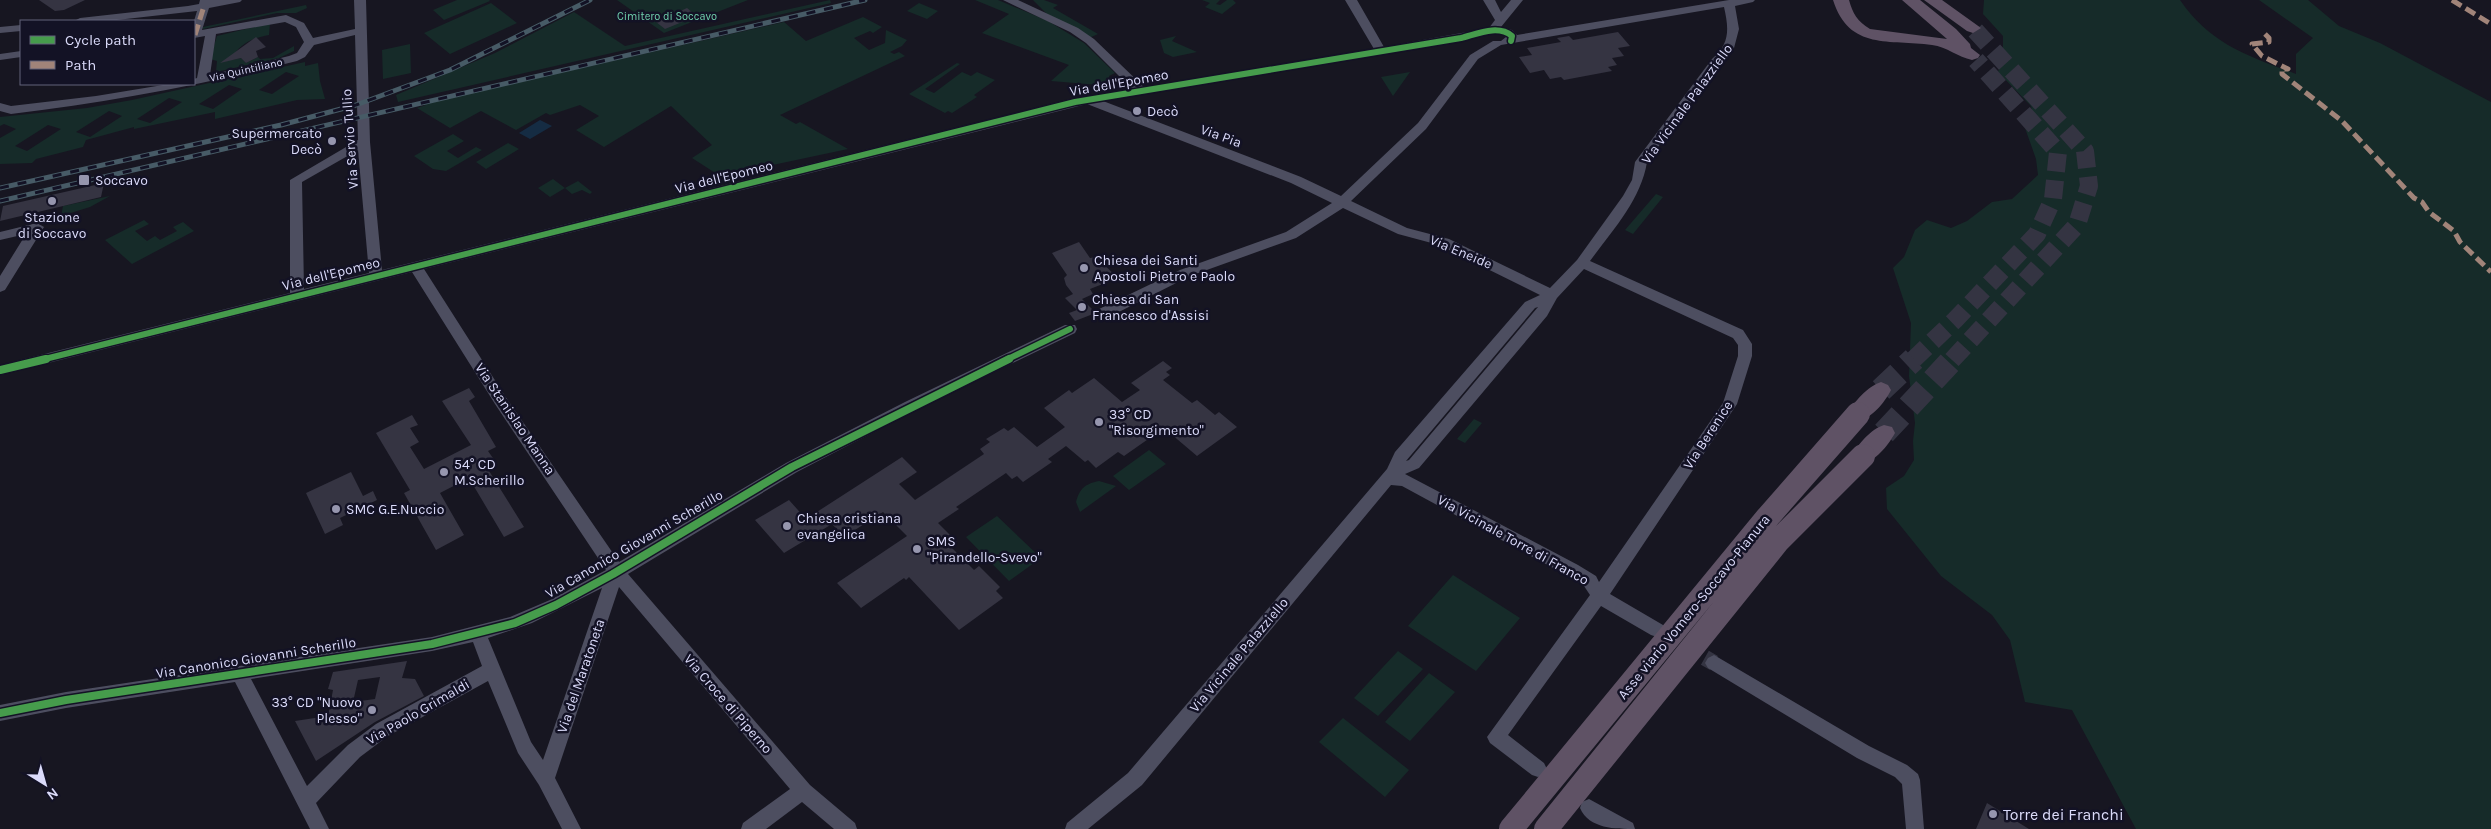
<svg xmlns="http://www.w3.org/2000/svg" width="2491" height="829" viewBox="0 0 2491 829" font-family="Karla,sans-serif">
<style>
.green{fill:#162b29;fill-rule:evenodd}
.water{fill:#152c43}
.building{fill:#353442;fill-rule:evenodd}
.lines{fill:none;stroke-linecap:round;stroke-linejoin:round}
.minor-tunnel{stroke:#343442;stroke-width:16;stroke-dasharray:16 8;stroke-linecap:butt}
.highway-tunnel-far1{stroke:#343442;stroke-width:18;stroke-dasharray:18 9;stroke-linecap:butt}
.highway-tunnel{stroke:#343442;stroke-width:24;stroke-dasharray:24 12;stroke-linecap:butt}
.minor{fill:#4d4e60;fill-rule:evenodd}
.highway{fill:#5f5265;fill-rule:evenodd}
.rail-casing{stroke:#475b66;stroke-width:5}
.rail{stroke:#131225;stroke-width:3;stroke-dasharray:9;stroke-linecap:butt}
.highway-bridge{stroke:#5f5265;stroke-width:24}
.quiet{stroke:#a18479;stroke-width:5;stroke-dasharray:11 5;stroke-linecap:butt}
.cycleway-far1-casing{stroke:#131225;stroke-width:9}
.cycleway-casing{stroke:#131225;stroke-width:11}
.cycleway-far1{stroke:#469c4c;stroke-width:6}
.cycleway{stroke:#469c4c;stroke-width:8}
.poi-dot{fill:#9696ae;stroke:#131225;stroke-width:2}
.labels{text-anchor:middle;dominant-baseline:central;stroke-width:5;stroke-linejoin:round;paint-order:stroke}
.far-park-label{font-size:11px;fill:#70d1ad;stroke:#131225}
.far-street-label{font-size:11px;fill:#dbdbfa;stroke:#131225}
.street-label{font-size:14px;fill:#dbdbfa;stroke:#131225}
.poi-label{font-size:14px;fill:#dbdbfa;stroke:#131225;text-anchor:start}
.near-poi-label{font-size:16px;fill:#dbdbfa;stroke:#131225;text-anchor:start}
</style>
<rect width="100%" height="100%" fill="#171621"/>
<path class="green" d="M457 0H489L490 1 444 20 433 10Z
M617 0H748L664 33Z
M830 0 831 3 398 102 396 95 495 53 574 12 625 46Z
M975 0H998L1048 21 1084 43 1115 73 1109 76 1111 86 1051 81 1069 65 982 33 1009 14Z
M1033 0H1044L1058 5 1053 8 1098 34 1089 38 1077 29 1047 14Z
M1202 0H1220L1216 4 1220 5 1227 0H1233L1236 3 1222 14 1205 7 1210 3Z
M1984 0H2180C2210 44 2248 56 2296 74V54L2313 38 2259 0H2308L2339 26 2380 43 2491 102V829H2136L2072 710 2025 702 2010 640 1992 615 1941 576 1887 509 1886 488 1904 476 1914 460 1913 441 1915 423 1909 376 1911 323 1893 268 1904 257 1915 230 1927 220 1951 228 1967 221 1992 202 2012 199 2038 175 2036 159 2025 128 2034 119 2031 106 1998 72 2003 57V36L1983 14Z
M491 3 517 23 450 54 424 33Z
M919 3 938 11 927 19 907 11Z
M306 5 307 8 296 13H277L203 29V27Z
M863 17 882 27 873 33 870 31 854 38 869 50 885 43 886 30 907 40 902 46 890 52 894 54 899 52 905 56 780 115 796 124 800 122 848 149 720 176 692 158 712 145 671 106 604 147 576 130 599 116 580 105 550 115 546 113 516 130 481 111 450 128 417 108 426 105 423 104 784 22 806 41Z
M270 23 269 35C253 38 238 44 231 60L241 58 246 63 258 57 260 59 273 58 294 46V51L279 58 216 72 217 61 210 59 217 36Z
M1176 36 1172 41 1197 52 1173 57 1164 53 1160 40Z
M410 44 411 73 383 79 382 50Z
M305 62V66L318 63 320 81 325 99 297 100 215 119V112L134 129V127L86 140 83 147 36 159 32 163 0 164V138L16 129 4 124 0 126V117L87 108 132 100ZM286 72 299 76 272 94 259 90ZM229 85 242 89 213 109 199 104ZM169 98 182 102 150 123 137 119ZM109 111 122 116 90 137 76 132ZM48 125 61 129 27 151 15 146Z
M957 63 960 64 925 89 934 93 962 72 971 76 977 72 995 80 974 95 977 97 952 113 948 111 945 113 909 94Z
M1410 72 1393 96 1381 77Z
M453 134 464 141 447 151 458 158 476 147 482 150 446 171 433 169 414 156Z
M508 143 519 149 486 169 476 162Z
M553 179 565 188 578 181 592 192 590 194 582 190 572 194 565 188 550 197 538 188Z
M1656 194 1663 197 1633 234 1625 230Z
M110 196 90 207 61 216 63 206Z
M144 220 149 224 135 231 147 241 155 236 160 240 177 231 173 227 183 222 194 231 132 264 105 240Z
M1474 419 1482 423 1465 443 1457 439Z
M1149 450 1166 464 1129 490 1113 476Z
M1099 481 1116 486 1080 512 1076 502C1080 488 1085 484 1099 481Z
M997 516 1041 558 1009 581 966 537Z
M1453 575 1520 618 1476 671 1408 626Z
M1398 651 1423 669 1378 716 1354 698Z
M1429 673 1455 692 1410 741 1385 722Z
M1343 718 1409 770 1385 797 1319 742Z"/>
<path class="water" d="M540 120 552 126 530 139 519 133Z"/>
<path class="building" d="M39 0H85L64 10 55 11Z
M687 8 697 16 665 29 656 22Z
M1618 32 1630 46 1618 48 1624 56 1612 58 1617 65 1608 67 1612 71 1564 80 1561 77 1550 79 1544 70 1530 73 1519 57 1532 55 1527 48 1561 42 1557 38 1569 36 1573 40Z
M256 37 266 47 256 51 258 57 246 63 241 58 220 63Z
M104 183 101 197 0 221 3 206Z
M1079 242 1090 258 1096 257 1118 278 1090 289 1093 294 1082 299 1094 311 1093 314 1075 321 1069 313 1077 310 1065 298 1073 294 1066 285 1064 278 1067 275 1052 253Z
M1163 361 1172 368 1166 372 1170 375 1163 380 1192 403 1197 400 1215 415 1219 412 1237 427 1197 456 1164 428 1124 456 1118 452 1096 468 1088 460 1085 462 1066 446 1048 459 1052 462 1023 482 1017 476 1012 479 1006 473 956 507 959 509 938 523 957 542 951 547 974 570 979 566 1000 587 996 591 1003 598 959 630 909 577 906 580 904 578 861 608 837 583 907 536 883 512 844 537 832 524 784 553 755 520 789 500 806 519 902 457 917 472 899 484 915 500 984 454 980 449 990 442 986 439 1004 428 1008 431 1014 427 1037 447 1065 427 1044 408 1069 390 1072 393 1094 378 1122 402 1140 390 1131 383Z
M469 388 475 397 469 401 496 447 488 451 495 461 486 466 524 527 504 537 469 478 440 493 464 535 436 550 404 493 410 490 376 433 412 415 418 425 410 428 419 442 410 447 424 469 471 445 442 401Z
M351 472 363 496 373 491 377 500 340 518 343 525 325 534 306 493Z
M407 661 402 678 415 679 424 696 375 722 316 761 295 721 328 716 333 690 328 689 333 672ZM380 677 375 699 353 702 358 680Z
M1987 803 2029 829H1976Z"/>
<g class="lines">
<path class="minor-tunnel" d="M1684 646 1714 663"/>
<path class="highway-tunnel-far1" d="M1913 360 1955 320 2037 234 2053 199 2058 152 1976 60
M1952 360 2077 225 2089 186 2085 151 1973 28"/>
<path class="highway-tunnel" d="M1881 390 1914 359
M1884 433 1953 359"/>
<path class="minor" d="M200 0H242L240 2 209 8 202 30 286 15 304 23 313 38 355 29 354 0H366L370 142 382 270 1075 98 1132 89 1086 43 1070 32 1003 0H1018L1078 28 1094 39 1144 87 1374 49 1345 0H1357L1384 47 1489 28 1495 20 1483 0H1495L1501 12 1511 0H1523L1501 27 1512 30 1517 35 1729 0H1755L1753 2 1735 6 1739 29 1734 48 1720 63 1647 162C1641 200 1612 231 1590 261L1743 330 1752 344V356L1737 404 1610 594 1663 625 1666 630 1663 635 1657 637 1651 635 1601 606 1508 735 1544 763 1547 769 1544 775 1538 777 1532 775 1490 743 1487 737 1590 595 1584 586 1566 575 1402 486 1391 485 1142 785 1088 829H1065L1067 823 1128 773 1387 469 1395 452 1525 302 1540 295 1439 245 1398 234 1343 208 1296 238 1190 276 1107 318H1097L1095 314 1097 310 1180 270 1286 232 1332 203 1291 183 1087 104 424 269 505 396 619 562 786 463 905 402 1065 325H1075L1077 329 1075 333 916 410 797 472 628 574 810 785 855 823 857 829H834L802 802 766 829H741L743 823 790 789 619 587 555 778 581 829H562L539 785 518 753 488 681 388 736 360 757 316 803 329 829H310L235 682 66 708 0 721V705L66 692 432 637 510 617 550 600 606 570 495 404 412 272 0 375V365L290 293V180L358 140 355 35 314 45 305 57 297 61C202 85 108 102 11 114L0 111V103L11 106 96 96 169 84H194V79L197 78 205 36 194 38V21L197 11 108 21H74L80 18 188 6 199 4ZM1724 7C1729 29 1730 44 1712 59L1635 162 1632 180 1623 196 1577 260 1550 288 1449 239 1407 228 1351 201 1426 129 1478 59 1501 45ZM285 22 296 27 304 42 297 53 289 56 210 75 216 34ZM1488 34H1501L1506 37 1501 41H1493L1470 55 1418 123 1341 196 1301 177 1103 101 1381 55ZM358 150 369 273 304 289 302 182ZM1584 269 1733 338 1738 345V356L1723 403 1599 582 1596 576 1578 565 1405 474 1419 468 1547 316 1557 298ZM1538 307 1409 460 1406 461 1535 308ZM602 588 543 760 531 742 488 638 532 623ZM473 642 482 666 376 724 348 745 307 786 251 679 432 651Z
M21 25V31L0 33V27Z
M21 51V57L0 60V54Z
M37 223 44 227 5 290 0 292V276L26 234 0 240V232Z
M1714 655 1869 746 1907 765 1918 774 1920 780 1924 829H1906L1902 784 1895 777 1857 758 1708 668 1705 663 1708 658Z
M1589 799 1633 823 1635 829C1616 829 1589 829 1580 808L1582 802Z"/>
<path class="highway" d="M1833 0H1849C1853 14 1857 21 1870 29L1947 39 1902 0H1920L1956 29 1970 44 1971 48 1980 55 1978 58 1972 60C1958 57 1947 47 1932 45 1890 39 1849 51 1833 0Z
M1924 0H1942L1981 28 1973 33 1967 31Z
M1881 382 1888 385 1891 390C1884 404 1867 425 1850 420L1847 414C1854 402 1868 386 1881 382Z
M1884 425 1892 427 1895 433C1887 447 1872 467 1855 462L1852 456C1858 444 1871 429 1884 425Z"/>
<g class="rail-casing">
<path id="rail" d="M0 188 281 125 356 105 450 70 590 0
M0 201 865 0"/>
</g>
<use href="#rail" class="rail"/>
<path class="highway-bridge" d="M1511 829 1767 518 1858 414
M1546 829 1778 541 1863 456"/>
<path class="quiet" d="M2452 0 2491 24
M2265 34 2269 38V42L2252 44 2262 56 2288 69H2282V74L2342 121 2414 198 2422 202 2429 212 2454 231 2460 242 2491 272
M195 35 204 6"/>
<g class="cycleway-far1-casing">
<path id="cycleway-far1" d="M41 360 1075 102 1461 38C1477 34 1498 24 1512 36L1511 41
M1006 360 1070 329"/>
</g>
<g class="cycleway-casing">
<path id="cycleway" d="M0 370 46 359
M0 713 66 700 432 644 515 623 556 605 613 574 792 467 1009 359"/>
</g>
<use href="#cycleway-far1" class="cycleway-far1"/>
<use href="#cycleway" class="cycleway"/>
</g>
<g class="poi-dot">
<circle cx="1137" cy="111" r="5"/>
<circle cx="332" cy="141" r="5"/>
<rect x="78" y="174" width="12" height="12" rx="2.5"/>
<circle cx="52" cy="201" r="5"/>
<circle cx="1084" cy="268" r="5"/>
<circle cx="1082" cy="307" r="5"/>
<circle cx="1099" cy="422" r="5"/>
<circle cx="444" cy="472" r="5"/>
<circle cx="336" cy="509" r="5"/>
<circle cx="787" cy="526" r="5"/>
<circle cx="917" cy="549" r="5"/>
<circle cx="372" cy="710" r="5"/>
<circle cx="1993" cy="814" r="5"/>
</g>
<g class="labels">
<g class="far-park-label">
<text x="667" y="16">Cimitero di Soccavo</text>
</g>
<g class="far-street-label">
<text transform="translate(246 70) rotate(-13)">Via Quintiliano</text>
</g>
<g class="street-label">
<text transform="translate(1119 83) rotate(-10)">Via dell'Epomeo</text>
<text transform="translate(1687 104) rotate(-54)">Via Vicinale Palazziello</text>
<text transform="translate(1221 136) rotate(20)">Via Pia</text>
<text transform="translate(350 139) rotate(-94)">Via Servio Tullio</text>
<text transform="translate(724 177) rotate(-14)">Via dell'Epomeo</text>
<text transform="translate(1461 252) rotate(23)">Via Eneide</text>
<text transform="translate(331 274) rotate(-14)">Via dell'Epomeo</text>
<text transform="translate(515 419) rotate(56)">Via Stanislao Manna</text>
<text transform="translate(1708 435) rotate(-57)">Via Berenice</text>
<text transform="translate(1513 540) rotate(29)">Via Vicinale Torre di Franco</text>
<text transform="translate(634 544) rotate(-30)">Via Canonico Giovanni Scherillo</text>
<text transform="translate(1694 607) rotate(-51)">Asse viario Vomero-Soccavo-Pianura</text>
<text transform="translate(1239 655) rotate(-50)">Via Vicinale Palazziello</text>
<text transform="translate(256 658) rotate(-9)">Via Canonico Giovanni Scherillo</text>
<text transform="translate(581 676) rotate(-71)">Via del Maratoneta</text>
<text transform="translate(728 704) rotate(49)">Via Croce di Piperno</text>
<text transform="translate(418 712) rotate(-30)">Via Paolo Grimaldi</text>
</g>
<g class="poi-label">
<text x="1147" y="111">Decò</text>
<text x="322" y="133" text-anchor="end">Supermercato<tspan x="322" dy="16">Decò</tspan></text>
<text x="95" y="180">Soccavo</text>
<text x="52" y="217" text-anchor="middle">Stazione<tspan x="52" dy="16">di Soccavo</tspan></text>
<text x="1094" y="260">Chiesa dei Santi<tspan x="1094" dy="16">Apostoli Pietro e Paolo</tspan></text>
<text x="1092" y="299">Chiesa di San<tspan x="1092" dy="16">Francesco d'Assisi</tspan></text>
<text x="1109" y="414">33° CD<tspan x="1109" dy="16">"Risorgimento"</tspan></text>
<text x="454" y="464">54° CD<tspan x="454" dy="16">M.Scherillo</tspan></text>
<text x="346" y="509">SMC G.E.Nuccio</text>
<text x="797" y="518">Chiesa cristiana<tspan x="797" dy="16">evangelica</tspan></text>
<text x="927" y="541">SMS<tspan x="927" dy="16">"Pirandello-Svevo"</tspan></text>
<text x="362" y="702" text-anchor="end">33° CD "Nuovo<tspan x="362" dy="16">Plesso"</tspan></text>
</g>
<g class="near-poi-label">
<text x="2003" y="814">Torre dei Franchi</text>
</g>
</g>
<rect x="20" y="20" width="175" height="65" fill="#131225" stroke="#63627a"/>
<rect x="30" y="36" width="25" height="8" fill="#469c4c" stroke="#63627a"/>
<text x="65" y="45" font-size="15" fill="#dbdbfa">Cycle path</text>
<rect x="30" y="61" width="25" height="8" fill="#a18479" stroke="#63627a"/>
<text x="65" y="70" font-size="15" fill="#dbdbfa">Path</text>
<g transform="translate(45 784) rotate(143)" stroke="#131225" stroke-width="4" paint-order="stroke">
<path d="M0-4L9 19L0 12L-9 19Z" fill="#dbdbfa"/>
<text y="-8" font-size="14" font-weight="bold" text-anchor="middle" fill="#dbdbfa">N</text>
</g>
</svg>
